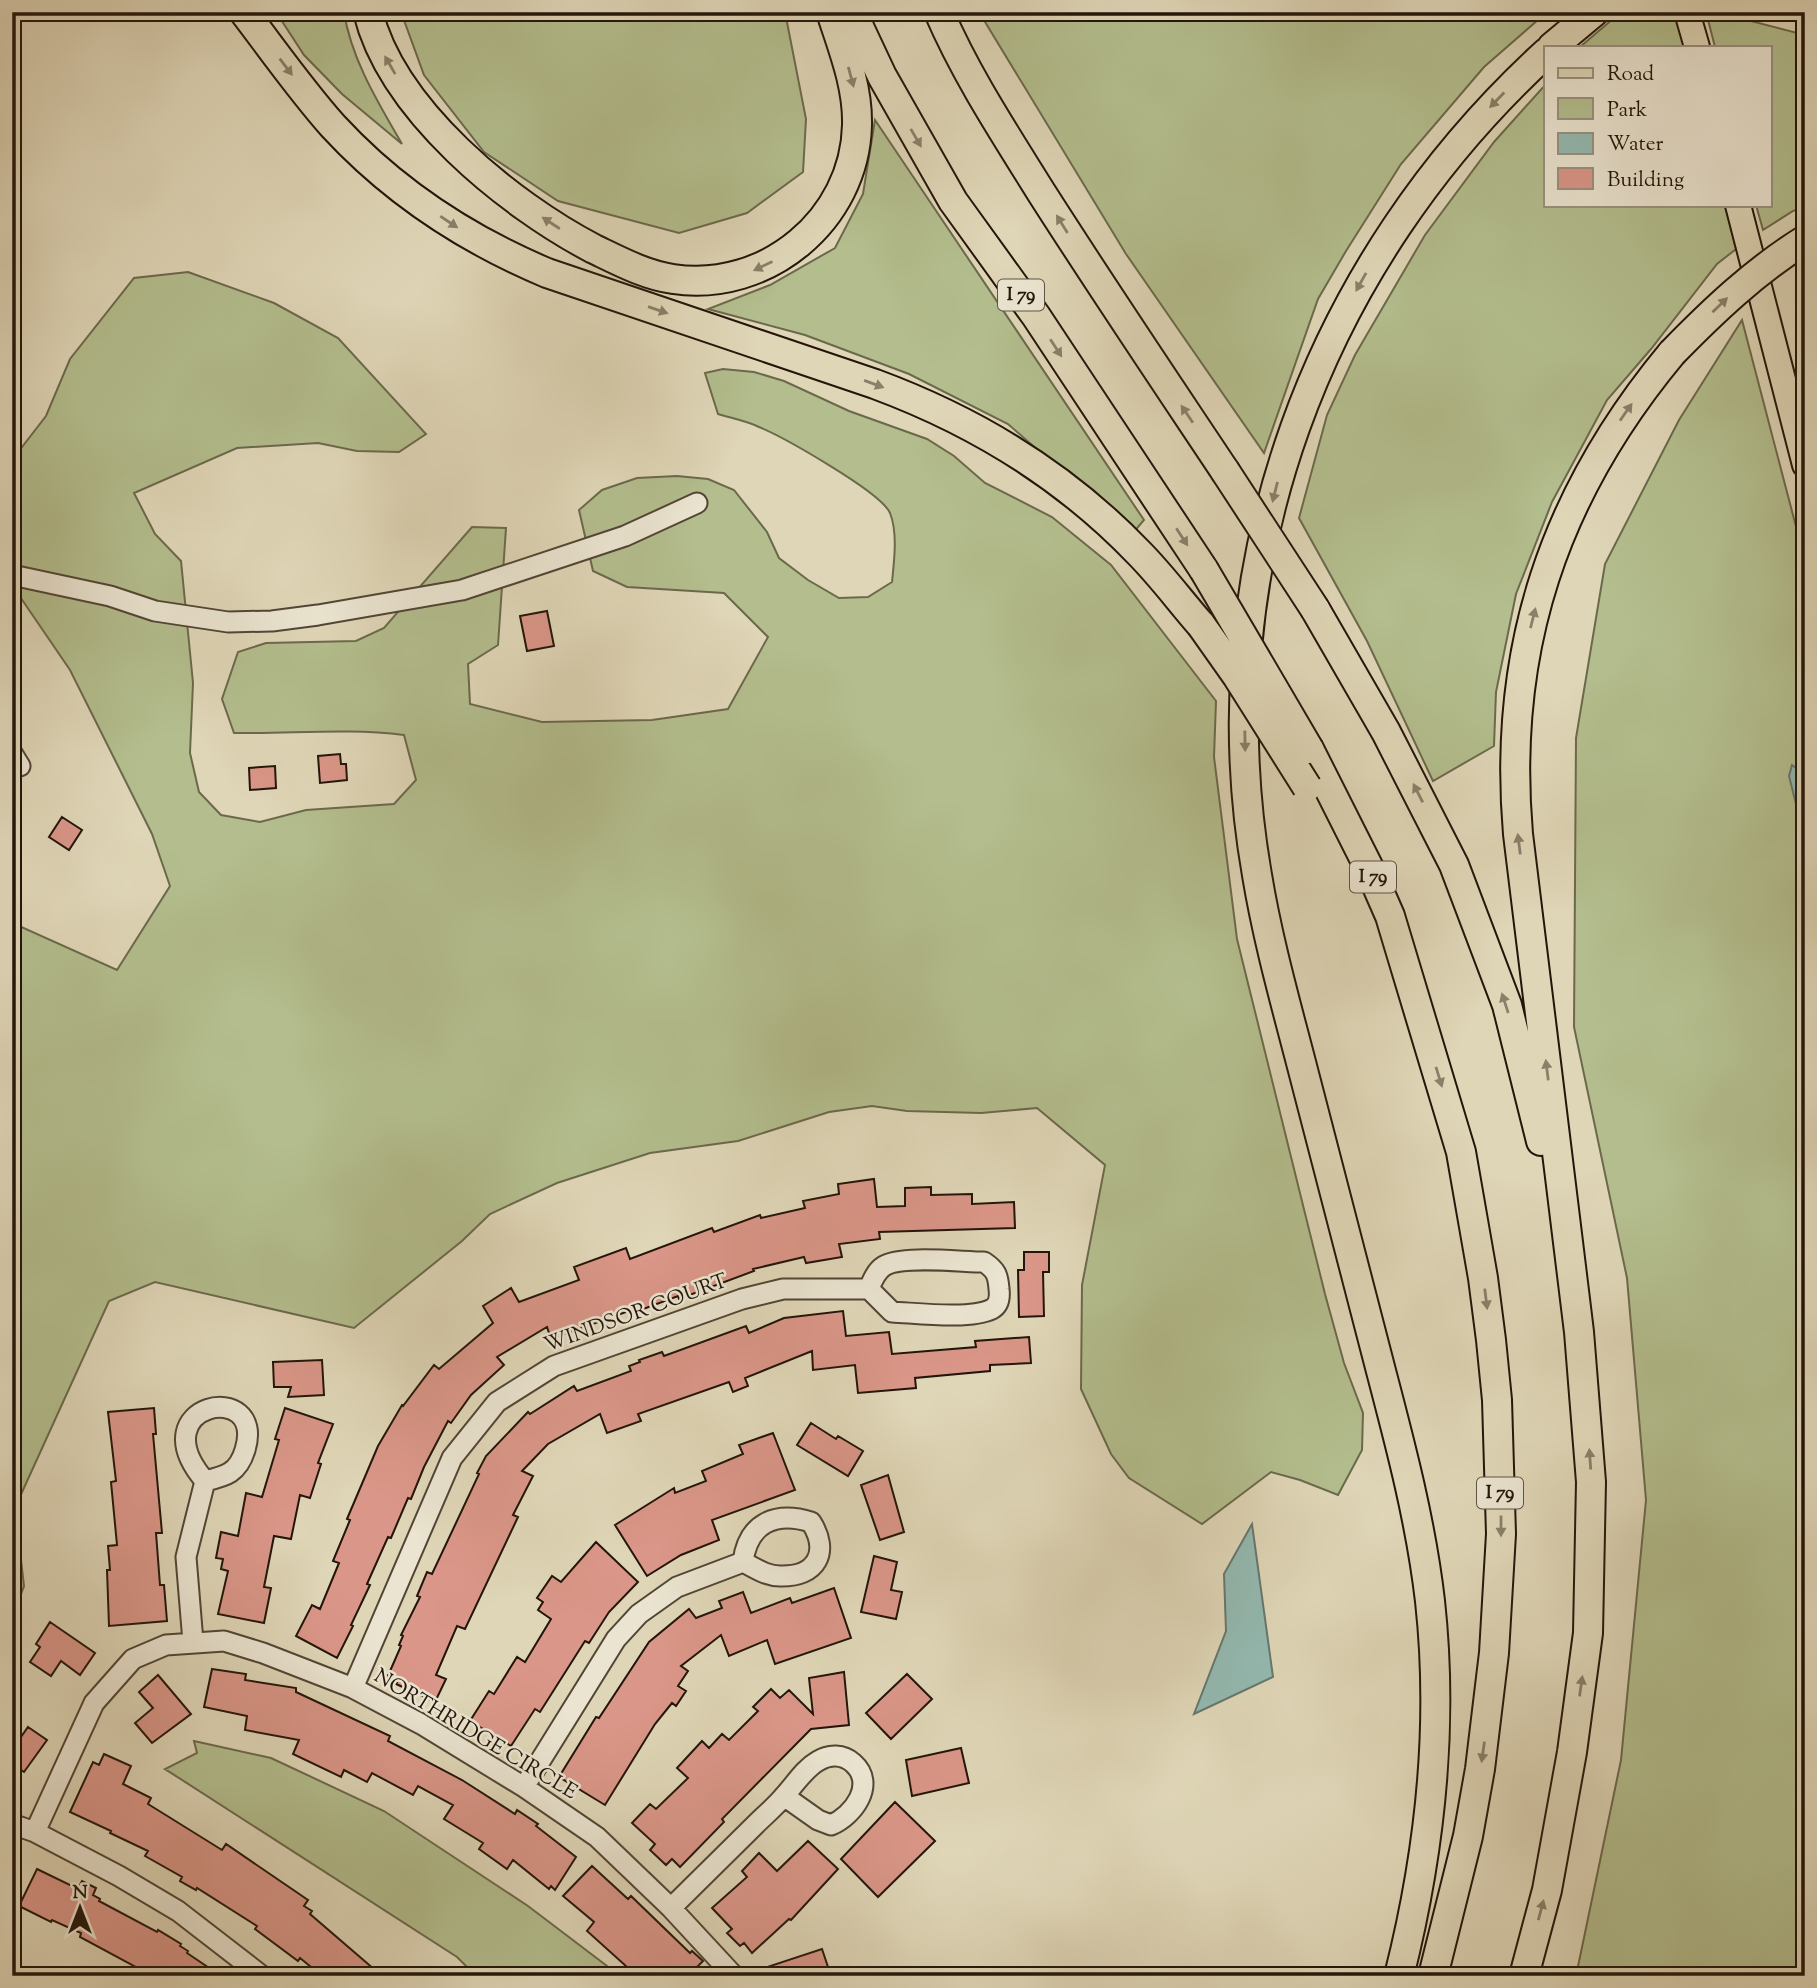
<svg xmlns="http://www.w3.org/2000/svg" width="1817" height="1988" viewBox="0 0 1817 1988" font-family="'Sorts Mill Goudy',serif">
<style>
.green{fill:#b3bd8d;stroke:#6b694c;stroke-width:2}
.water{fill:#93b9b0;stroke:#66776e;stroke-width:2}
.building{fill:#da9688;stroke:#23150a;stroke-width:2}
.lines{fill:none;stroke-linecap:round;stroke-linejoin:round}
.minor-casing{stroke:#524535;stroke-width:23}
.major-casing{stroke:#23150a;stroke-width:28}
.highway-casing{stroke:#23150a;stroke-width:32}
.minor{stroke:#eae4d0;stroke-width:19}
.major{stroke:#dfd6b7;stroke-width:24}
.highway{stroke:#dfd6b7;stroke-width:28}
.highway-bridge-casing{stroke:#23150a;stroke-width:32;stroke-linecap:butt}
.highway-bridge{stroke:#dfd6b7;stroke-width:28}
.oneway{fill:#8a7f69}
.labels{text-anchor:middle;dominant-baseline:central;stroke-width:5;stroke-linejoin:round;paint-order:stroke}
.shield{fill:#eae4d0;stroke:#5f5345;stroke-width:2}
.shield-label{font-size:19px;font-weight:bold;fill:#23150a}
.street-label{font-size:21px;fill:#23150a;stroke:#eae4d0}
</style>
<rect width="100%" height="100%" fill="#dfd6b7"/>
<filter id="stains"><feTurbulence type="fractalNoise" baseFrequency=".00286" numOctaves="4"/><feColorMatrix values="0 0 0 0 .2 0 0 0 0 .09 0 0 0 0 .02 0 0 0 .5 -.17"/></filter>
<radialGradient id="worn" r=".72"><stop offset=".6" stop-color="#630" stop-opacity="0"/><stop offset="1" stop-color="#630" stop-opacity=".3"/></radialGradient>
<path class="green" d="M276 12H344C351 59 379 104 402 144L342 94 304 55Z
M401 12H785L806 119 803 172 747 213 679 233 558 201 484 152 424 75Z
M979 12H1547L1484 67 1401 164 1346 251 1318 299 1264 453 1126 254Z
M1621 12H1677L1686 47H1580Z
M1706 12H1716L1805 35V207L1793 211 1763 230 1756 205H1770V47H1715Z
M1546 84V205H1725L1736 249 1717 264 1651 349 1607 400 1552 502 1516 594 1496 692 1494 746 1433 781 1367 641 1299 518 1327 415 1355 355 1425 235 1494 142Z
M875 120 1144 520 1133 533 1008 424 909 374 805 335 708 309 770 285 835 248 863 194Z
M188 272 274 303 338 338 426 434 399 452 357 451 318 443 237 448 134 493 155 534 181 561 193 683 190 753 199 792 221 815 260 822 306 810 394 804 416 780 404 735C347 728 291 734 234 733L222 699 238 652 266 643 356 641 384 628 472 527 506 528 498 645 468 664 470 704 542 722 652 720 728 709 768 637 724 593 627 587 593 571 579 510 602 490 637 478 677 476 708 479 734 490 767 532 779 558 808 580 839 598 868 597 892 582C894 562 898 533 890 513 881 492 783 437 759 427 747 421 731 418 718 414L705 373 723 369 754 372 784 381 849 411 927 439 954 456 985 483 1052 517 1111 565 1216 701 1214 757 1237 939 1325 1294 1344 1363 1363 1413 1362 1450 1338 1495 1300 1480 1271 1472 1202 1524 1129 1478 1111 1454 1081 1389 1082 1285 1105 1165 1037 1108 981 1113 907 1111 872 1106 829 1112 738 1141 650 1153 557 1183 490 1214 462 1241 354 1328 155 1282 109 1301 18 1501V1533L24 1586 12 1618V916L19 926 117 970 170 886 152 834 70 670 12 585V460L46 416 70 359 134 278Z
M1742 320 1805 561V1976H1576L1621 1760 1646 1500 1627 1278 1574 1027 1576 738 1605 564 1679 420Z
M194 1741 271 1758 384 1811 528 1906 607 1966 616 1976H476L457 1957 165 1769 197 1753Z"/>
<path class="water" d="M1792 765 1805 774V840L1789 776Z
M1252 1524 1273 1677 1194 1714 1226 1631 1224 1574Z"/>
<path class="building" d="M547 611 554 646 527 651 520 616Z
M340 754 341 764H346L347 780 320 783 318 756Z
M275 766 276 788 250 790 249 768Z
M62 817 82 830 69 850 49 837Z
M874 1179 877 1207 905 1206V1188L931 1187V1195L972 1194V1204L1014 1202 1015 1228 879 1232 880 1239 839 1244 842 1257 806 1263 804 1257 753 1269 754 1271 679 1299 678 1296 638 1311 637 1308 551 1339 547 1327 497 1357 504 1365 471 1395 451 1423 448 1421 424 1467 411 1499 408 1498 391 1538 388 1537 367 1584 370 1585 351 1625 353 1626 337 1658 296 1636 312 1605 320 1609 339 1563 333 1561 350 1520 347 1519 378 1446 402 1405 403 1406 434 1365 439 1369 493 1323 483 1306 511 1288 519 1302 579 1280 574 1267 626 1248 630 1259 712 1228 714 1232 760 1215 761 1218 805 1208 803 1201 839 1194 838 1184Z
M1024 1252H1049V1272H1043L1044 1316 1019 1317 1018 1270H1024Z
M843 1311 846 1336 889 1332 892 1354 976 1347 975 1341 1029 1337 1031 1363 990 1365V1371L915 1378 916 1388 858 1393 855 1365 813 1370 812 1351 745 1378 748 1386 733 1392 729 1382 638 1414 641 1421 607 1433 600 1414 548 1444 522 1471 533 1476 513 1515 518 1517 465 1629 457 1626 436 1675 446 1679 435 1702 396 1684 397 1682 387 1678 401 1646 399 1645 403 1636 401 1635 420 1597 417 1596 427 1572 432 1574 479 1474 477 1473 486 1456 528 1412 530 1414 574 1386 577 1391 631 1371 629 1366 640 1362 639 1360 662 1352 664 1356 746 1326 749 1333 784 1318Z
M322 1360 324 1395 288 1397 291 1387H274L273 1362Z
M154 1408 156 1434H153L162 1533H156L160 1585H164L167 1621 109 1626 107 1570H110L108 1546 117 1545 111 1482 116 1481 108 1412Z
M285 1408 333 1424 318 1463 321 1464 310 1498 300 1495 291 1539 274 1536 264 1587 271 1588 264 1623 218 1614 228 1571 221 1569 223 1559 216 1558 221 1532 238 1536 246 1493 262 1497 279 1440 275 1439Z
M811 1423 836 1439 838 1436 863 1451 848 1476 797 1445Z
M773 1433 795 1490 712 1520 719 1540 681 1555 647 1576 615 1525 674 1488 675 1493 706 1481 702 1471 743 1454 739 1445Z
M888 1475 904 1532 880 1540 861 1485Z
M596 1542 638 1582 609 1612 589 1643 585 1641 540 1712 535 1709 511 1746 470 1721 489 1691 494 1694 517 1657 525 1662 551 1619 538 1610 543 1602 537 1598 552 1576 561 1582Z
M874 1556 897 1562 891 1590 902 1592 896 1619 861 1612Z
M834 1588 851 1638 775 1664 767 1640 729 1656 721 1635 681 1666 688 1671 678 1686 686 1691 676 1706 672 1703 655 1724 605 1805 559 1777 596 1717 599 1718 649 1642 689 1609 696 1618 722 1608 719 1601 743 1592 751 1613 790 1598 792 1603Z
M50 1622 95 1653 80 1675 61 1661 51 1676 30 1662 40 1647 36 1644Z
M212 1669 246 1674 245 1680 296 1688V1692L390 1736 388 1741 462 1780 515 1814 517 1810 538 1824 536 1826 576 1857 555 1890 551 1886 549 1889 513 1860 507 1869 479 1849 483 1843 444 1819 453 1805 418 1786 413 1795 372 1773 367 1782 344 1770 341 1777 293 1754 299 1740 245 1730 247 1716 204 1707Z
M844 1672 849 1725 811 1729 722 1819 724 1822 680 1867 672 1859 666 1865 650 1850 655 1844 632 1823 650 1804 656 1809 688 1778 677 1768 702 1741 709 1748 722 1734 729 1740 758 1711 753 1707 771 1689 780 1698 789 1690 813 1714 809 1678Z
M907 1674 932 1699 891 1739 866 1713Z
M158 1675 191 1714 152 1743 135 1723 153 1708 139 1692Z
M28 1727 47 1740 24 1772 12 1764V1731L21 1737Z
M961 1748 969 1783 912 1796 906 1760Z
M104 1754 131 1766 123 1784 151 1798 148 1804 222 1850 226 1844 308 1900 304 1906 312 1911 310 1914 382 1976H322L300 1958 298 1961 255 1929 257 1926 197 1888 196 1890 180 1881 182 1877 145 1856 148 1851 110 1833 111 1831 70 1812 93 1762 99 1765Z
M895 1802 935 1841 878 1897 841 1859Z
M808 1841 838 1869 791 1920 789 1919 752 1953 744 1943 740 1946 727 1933 732 1929 712 1908 747 1877 742 1871 759 1853 777 1871Z
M592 1866 628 1899 631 1896 690 1953 692 1951 703 1961 698 1966 707 1976H637L587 1931 594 1922 563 1896Z
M37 1869 78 1889 82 1881 96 1888 93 1895 100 1899 99 1901 157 1932 158 1930 181 1944 180 1946 188 1951 187 1953 221 1976H130L136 1967 80 1937 81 1933 52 1920 51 1922 19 1906Z
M822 1949 831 1976H753L752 1972Z"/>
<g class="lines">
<g class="minor-casing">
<path id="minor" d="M12 575 110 596 155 611 228 622 272 621 318 615 462 590 625 536 697 503
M12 753 20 766
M193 1642 186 1557 205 1481C226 1476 238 1473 245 1450 267 1378 138 1403 205 1481
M353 1688 452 1458 497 1402 554 1366 742 1299 783 1289H869L892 1312C916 1313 970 1320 992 1309 999 1305 1000 1297 999 1289 998 1275 996 1270 984 1262 962 1262 901 1255 884 1266 876 1271 872 1281 869 1289
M524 1787 616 1639 639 1614 677 1587 743 1562C755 1568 766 1576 780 1576 817 1577 830 1552 811 1522 775 1511 748 1523 743 1562
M12 1824 35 1832 119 1876 178 1911 262 1976
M35 1832 94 1703 133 1659 166 1645 224 1641 263 1653 353 1688 421 1724 524 1787 597 1837 671 1908 734 1976
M671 1908C699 1880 727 1853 755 1825 765 1815 776 1806 785 1795 796 1783 804 1769 818 1761 829 1754 843 1754 853 1763 877 1784 853 1816 831 1825L818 1820 784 1796"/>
</g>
<g class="major-casing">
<path id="major" d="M1687 12 1697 47
M1738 205 1805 465"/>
</g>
<g class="highway-casing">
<path id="highway" d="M244 12C273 50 301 90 333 126 392 190 466 239 547 273L875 384C975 421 1064 475 1138 552 1161 575 1180 601 1201 625
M368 12C392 110 508 204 594 249 619 261 645 275 673 279 766 293 855 220 857 125 858 86 843 49 831 12
M852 12 882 76 953 201 1036 316 1204 570
M939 12C966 75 1005 134 1041 192 1101 286 1163 378 1225 471
M1552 47 1594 12
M1315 609 1386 732 1454 865 1507 1005 1541 1141
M1309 749 1369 868 1390 916 1461 1152 1483 1278 1491 1340 1497 1400 1501 1534 1494 1653 1480 1769 1468 1836 1433 1976
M1399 1976C1430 1853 1444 1728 1430 1601 1421 1523 1401 1447 1381 1371 1355 1272 1330 1173 1304 1074 1287 1008 1268 942 1257 875 1203 566 1317 263 1546 53
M1524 1976 1547 1890 1572 1752 1588 1633 1591 1482 1579 1332 1518 834C1502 649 1554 495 1672 353"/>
</g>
<use href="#minor" class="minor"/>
<use href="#major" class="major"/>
<use href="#highway" class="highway"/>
<g class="highway-bridge-casing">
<path id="highway-bridge" d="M1672 353C1713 311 1755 271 1805 240
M1225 471 1315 609
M1204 570 1309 749
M1201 625 1237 676 1307 787"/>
</g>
<use href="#highway-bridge" class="highway-bridge"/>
</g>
<defs><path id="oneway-solid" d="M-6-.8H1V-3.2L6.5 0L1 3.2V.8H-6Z" transform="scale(1.75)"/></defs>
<g class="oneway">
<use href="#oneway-solid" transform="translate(390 65) rotate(-120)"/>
<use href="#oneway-solid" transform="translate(286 67) rotate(53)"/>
<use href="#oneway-solid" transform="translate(851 77) rotate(75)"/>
<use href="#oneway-solid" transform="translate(1497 100) rotate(134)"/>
<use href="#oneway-solid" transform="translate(916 138) rotate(60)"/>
<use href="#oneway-solid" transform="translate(449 222) rotate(34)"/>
<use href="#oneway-solid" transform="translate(551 223) rotate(-147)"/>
<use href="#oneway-solid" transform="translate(1062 224) rotate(-122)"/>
<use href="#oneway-solid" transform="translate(763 266) rotate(154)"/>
<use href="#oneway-solid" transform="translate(1361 282) rotate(119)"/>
<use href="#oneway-solid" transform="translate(1720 305) rotate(-44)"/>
<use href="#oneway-solid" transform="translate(658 310) rotate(19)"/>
<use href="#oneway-solid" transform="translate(1056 348) rotate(57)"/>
<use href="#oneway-solid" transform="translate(874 384) rotate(20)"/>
<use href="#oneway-solid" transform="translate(1626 412) rotate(-55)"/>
<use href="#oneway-solid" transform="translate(1187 414) rotate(-124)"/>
<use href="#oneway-solid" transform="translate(1275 492) rotate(104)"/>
<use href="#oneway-solid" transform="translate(1182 537) rotate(57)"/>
<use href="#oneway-solid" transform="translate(1533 618) rotate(-76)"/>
<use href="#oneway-solid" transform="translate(1245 741) rotate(89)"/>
<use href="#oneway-solid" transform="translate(1418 793) rotate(-117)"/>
<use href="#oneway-solid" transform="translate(1519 844) rotate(-97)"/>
<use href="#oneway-solid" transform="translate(1505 1003) rotate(-108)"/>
<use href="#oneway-solid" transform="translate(1547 1070) rotate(-97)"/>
<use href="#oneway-solid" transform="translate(1439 1077) rotate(73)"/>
<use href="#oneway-solid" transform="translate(1486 1299) rotate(83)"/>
<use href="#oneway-solid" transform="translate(1590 1459) rotate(-94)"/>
<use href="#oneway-solid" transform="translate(1501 1526) rotate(90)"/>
<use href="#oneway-solid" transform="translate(1581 1686) rotate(-82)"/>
<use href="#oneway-solid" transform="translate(1483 1752) rotate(98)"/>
<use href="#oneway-solid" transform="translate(1541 1910) rotate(-75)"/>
</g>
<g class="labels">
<g class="shield">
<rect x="998" y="279.5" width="46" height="31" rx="5"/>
<rect x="1350" y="861.5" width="46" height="31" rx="5"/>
<rect x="1477" y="1477.5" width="46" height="31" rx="5"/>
</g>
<g class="shield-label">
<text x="1021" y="295">I 79</text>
<text x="1373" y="877">I 79</text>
<text x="1500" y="1493">I 79</text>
</g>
<g class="street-label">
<text transform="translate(636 1314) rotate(-20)">WINDSOR COURT</text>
<text transform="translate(475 1735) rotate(31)">NORTHRIDGE CIRCLE</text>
</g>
</g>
<rect width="1817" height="1988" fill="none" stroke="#dfd6b7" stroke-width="42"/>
<rect x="14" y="14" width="1789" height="1960" fill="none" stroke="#23150a" stroke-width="3.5"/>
<rect x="21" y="21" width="1775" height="1946" fill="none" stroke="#23150a" stroke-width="2"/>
<rect x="1544" y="46" width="228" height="161" fill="#eae4d0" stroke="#9a9181" stroke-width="2"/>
<rect x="1558" y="68" width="35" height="10" fill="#dfd6b7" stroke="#9a9181" stroke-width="2"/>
<text x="1607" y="80" font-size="21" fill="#23150a">Road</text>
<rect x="1558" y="98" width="35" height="21" fill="#b3bd8d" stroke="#9a9181" stroke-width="2"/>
<text x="1607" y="116" font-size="21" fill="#23150a">Park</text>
<rect x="1558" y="133" width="35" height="21" fill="#93b9b0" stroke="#9a9181" stroke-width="2"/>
<text x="1607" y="150" font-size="21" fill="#23150a">Water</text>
<rect x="1558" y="168" width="35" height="21" fill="#da9688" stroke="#9a9181" stroke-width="2"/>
<text x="1607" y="186" font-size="21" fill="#23150a">Building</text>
<g transform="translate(80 1908)" stroke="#eae4d0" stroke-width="5" paint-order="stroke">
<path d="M0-5L12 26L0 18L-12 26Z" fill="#23150a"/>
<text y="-10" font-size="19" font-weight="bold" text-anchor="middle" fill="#23150a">N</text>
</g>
<rect width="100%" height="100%" filter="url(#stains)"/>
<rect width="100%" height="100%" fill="url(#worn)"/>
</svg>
